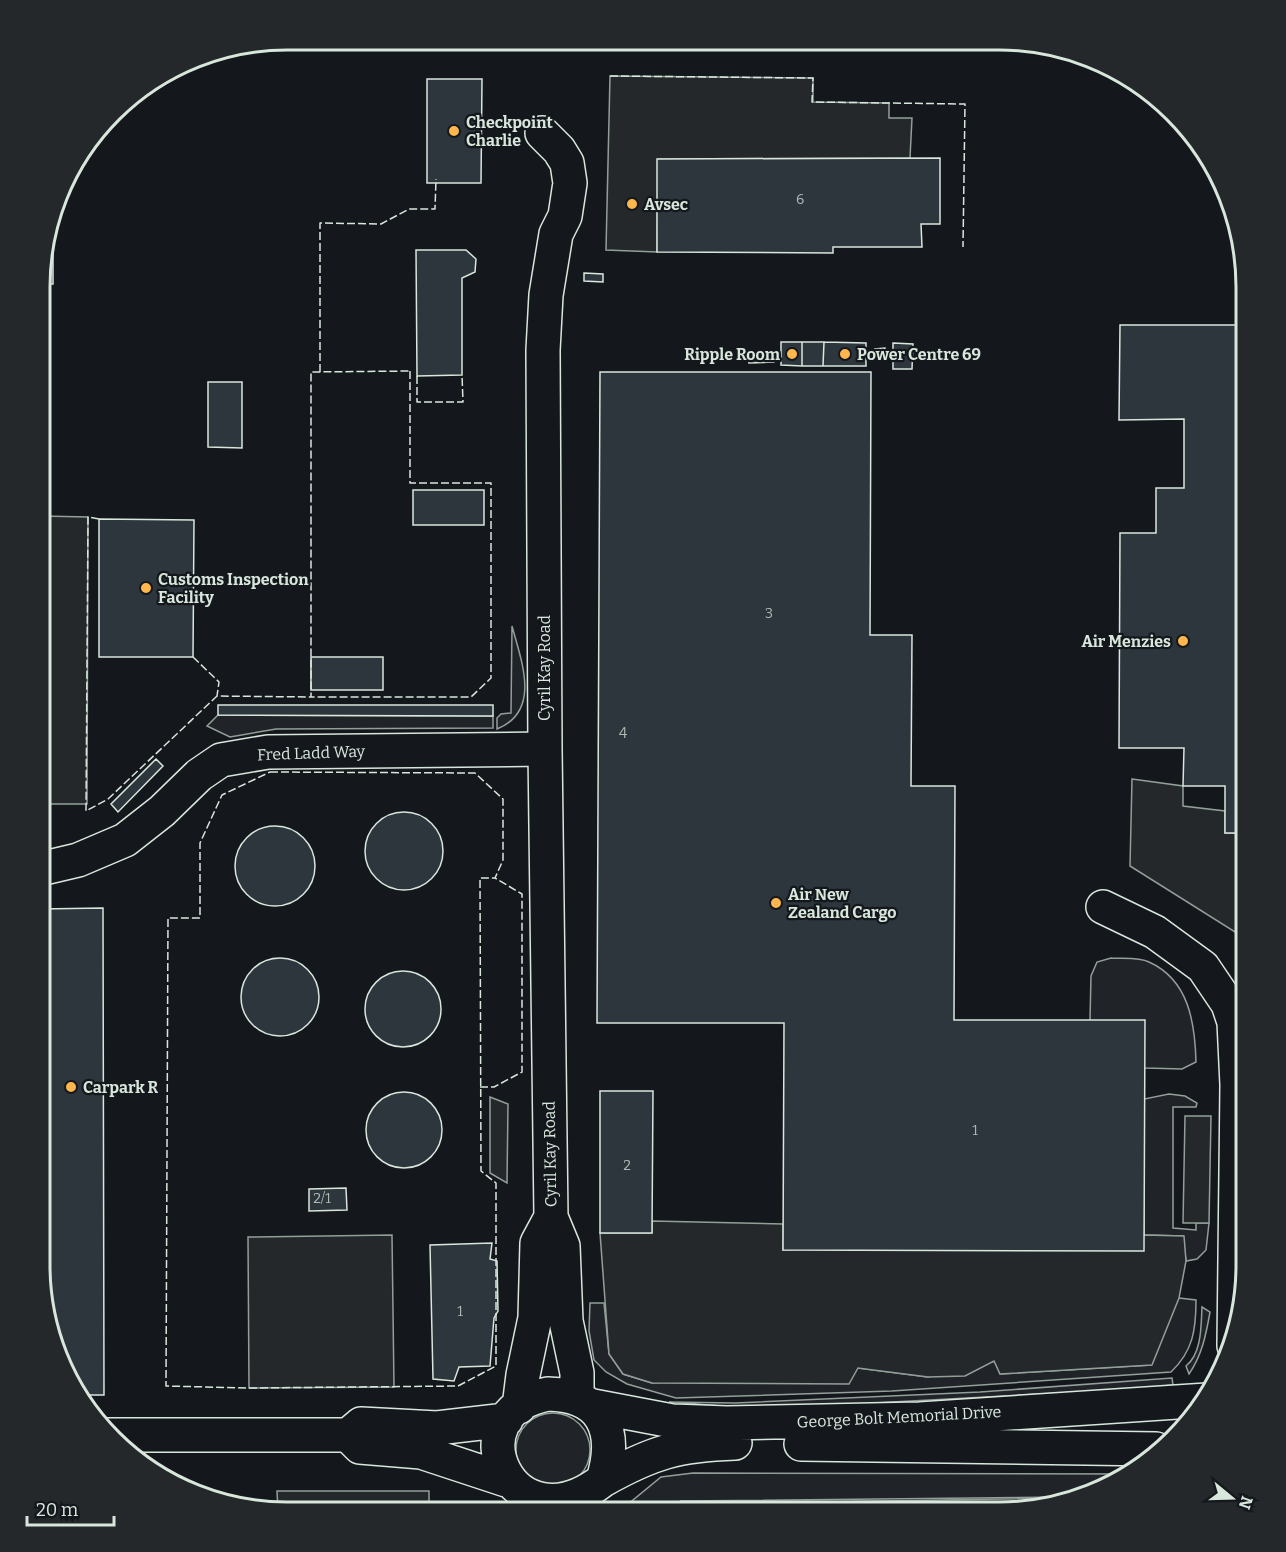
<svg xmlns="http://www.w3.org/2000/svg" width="1286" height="1552" viewBox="0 0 1286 1552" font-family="Bitter,serif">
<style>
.green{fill:#202428;stroke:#939e99;stroke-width:1.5}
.parking{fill:#24282b;stroke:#939e99;stroke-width:1.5}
.building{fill:#2c363c;stroke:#d8e6dc;stroke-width:1.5}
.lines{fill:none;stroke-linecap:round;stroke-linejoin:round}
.minor-casing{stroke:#d8e6dc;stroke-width:36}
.minor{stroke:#14181c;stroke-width:33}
.fence{stroke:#d8e6dc;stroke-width:1.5;stroke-dasharray:8 3;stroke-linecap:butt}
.wall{stroke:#d8e6dc;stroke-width:3}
.poi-dot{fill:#ffb74d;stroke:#14181c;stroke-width:2}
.labels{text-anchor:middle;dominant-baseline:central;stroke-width:4.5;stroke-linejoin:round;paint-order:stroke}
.number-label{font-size:14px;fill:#adbab4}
.poi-label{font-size:16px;font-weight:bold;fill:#d8e6dc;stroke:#14181c;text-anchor:start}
.street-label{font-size:16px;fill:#d8e6dc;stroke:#14181c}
.rim{fill:none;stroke:#d8e6dc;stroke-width:3}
</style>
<rect width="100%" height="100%" fill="#14181c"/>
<path class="green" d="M512 626C521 660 542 711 497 729V718L501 714 511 713Z
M218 715 493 716V728L276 729 230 737 207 726Z
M1111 958C1122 959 1139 957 1149 962 1189 980 1195 1023 1196 1062L1182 1069 1145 1068 1090 1020 1091 976 1097 962Z
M1169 1094 1185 1096 1197 1103 1196 1107H1173V1228L1196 1230V1223H1209L1206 1250 1197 1259 1186 1261 1183 1236 1144 1235V1099Z
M1179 1298 1196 1300C1196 1330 1193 1351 1171 1372L892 1391 676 1398 627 1384 606 1372 594 1360 589 1331 590 1303H604L609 1354 623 1374 652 1383 858 1368 928 1377 995 1361 1000 1374 1151 1365 1170 1305Z
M1202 1307 1210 1312C1206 1335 1202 1355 1189 1374L1186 1366C1202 1353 1201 1326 1202 1307Z
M1172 1378 1173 1385 1132 1389 760 1409 669 1402 735 1403 980 1392Z
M516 1450a37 37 0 1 1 74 0a37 37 0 1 1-74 0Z
M693 1473 1129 1474 1123 1480 1064 1497 681 1501 660 1512H624L627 1505 661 1477Z"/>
<path class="parking" d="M610 76 813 78V102L889 103V118H912L910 158 658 159 657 252 606 250Z
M41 516 88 517 87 804H40Z
M1132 779 1183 786V806L1225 811V833H1247V930L1235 932 1130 866Z
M490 1097 508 1104 507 1183 490 1173Z
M1185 1116H1211L1209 1223H1183Z
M652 1221 783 1224V1250L1144 1235 1184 1236 1186 1261 1179 1298 1152 1365 1000 1374 994 1361 965 1376 928 1377 858 1368 849 1384 652 1383 623 1374 609 1354 600 1233H652Z
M392 1235 394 1387 249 1388 248 1237Z
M277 1491H429V1508L458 1512H278Z
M1062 1498 1015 1512H660L681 1501 761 1503Z"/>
<path class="building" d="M427 79H482L481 183H427Z
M940 158V224H921L922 247H833V253L657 252V159Z
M53 219V284H41V254Z
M416 250H466L476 259 475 272 462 278V375L417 376Z
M584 273 603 274V282L584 281Z
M1120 325H1247V833H1225V786H1183L1184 748H1119L1120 533H1156V488H1184V419L1119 420Z
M781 342H802V366L781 365Z
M802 342H824L823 366H802Z
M824 342 866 343V366H823Z
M893 343 913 344 912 369H893Z
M885 348V359H875V349Z
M773 352 774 362 749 363 748 354Z
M600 372H871L870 635H912L911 786H955L954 1020H1145L1144 1251 783 1250 784 1023H597Z
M208 382H242V448L208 447Z
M413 490H484V525H413Z
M99 519 194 520 193 657H99Z
M311 657H383V690H311Z
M218 705H493V716L218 715Z
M156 759 163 766 118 812 111 804Z
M365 851a39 39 0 1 1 78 0a39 39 0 1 1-78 0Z
M235 866a40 40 0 1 1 80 0a40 40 0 1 1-80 0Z
M103 908 104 1395H77L48 1330 39 1265 40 909Z
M241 997a39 39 0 1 1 78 0a39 39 0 1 1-78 0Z
M365 1009a38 38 0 1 1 76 0a38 38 0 1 1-76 0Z
M600 1091H653L652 1233H600Z
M366 1130a38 38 0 1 1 76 0a38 38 0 1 1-76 0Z
M346 1188 347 1210 309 1211V1189Z
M492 1243 490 1259 497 1261 498 1311 494 1318 490 1366 459 1367 454 1381 433 1379 430 1245Z"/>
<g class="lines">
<g class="minor-casing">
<path id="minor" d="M542 133 559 150 567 163 570 183 565 216 556 234 546 295 543 350 545 749 551 1217 563 1246 566 1321 577 1373V1397
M40 869 78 860 125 840 162 811 199 775 221 760 268 752 545 749
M1103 907 1155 932 1203 967 1228 1004 1234 1022 1237 1085 1234 1346
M548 1394C603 1395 618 1430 603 1480 511 1552 450 1412 548 1394Z
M593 1406 672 1421 727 1423 920 1419 1207 1400
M519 1407 523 1375 535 1318 537 1243 551 1217
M108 1435H348L361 1424 437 1428 506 1420
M348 1435 360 1447 421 1452 506 1480
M801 1444 1156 1449
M603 1480C653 1452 678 1445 735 1443"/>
</g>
<use href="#minor" class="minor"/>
<path class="fence" d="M610 76 813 78 812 102 965 104 963 247
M410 371V483H491V678L471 697H311V372Z
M320 372V223L381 224 409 209H435L436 179
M417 376V402H463L462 375
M99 519 88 517 86 811 108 799 217 696 311 697
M193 657 219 682 217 696
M270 772 475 773 503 799V860L495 878H480L481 1171 496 1183V1366L458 1386 249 1388 166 1386 168 918H200V843L222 795Z
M480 1087H494L522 1072V894L495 878"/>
<path class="wall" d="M194 1489 198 1490"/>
</g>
<g class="poi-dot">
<circle cx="454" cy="131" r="6"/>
<circle cx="632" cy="204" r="6"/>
<circle cx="792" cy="354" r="6"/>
<circle cx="845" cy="354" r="6"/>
<circle cx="146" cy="588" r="6"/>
<circle cx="1183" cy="641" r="6"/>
<circle cx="776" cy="903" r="6"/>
<circle cx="71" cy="1087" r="6"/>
</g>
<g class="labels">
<g class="number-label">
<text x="800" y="199">6</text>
<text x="769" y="613">3</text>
<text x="623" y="733">4</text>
<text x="975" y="1130">1</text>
<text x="627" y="1165">2</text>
<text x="322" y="1198">2/1</text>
<text x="460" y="1311">1</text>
</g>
<g class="poi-label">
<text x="466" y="122">Checkpoint<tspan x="466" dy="18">Charlie</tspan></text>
<text x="644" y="204">Avsec</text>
<text x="780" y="354" text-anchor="end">Ripple Room</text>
<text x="857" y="354">Power Centre 69</text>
<text x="158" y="579">Customs Inspection<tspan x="158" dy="18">Facility</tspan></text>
<text x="1171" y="641" text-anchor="end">Air Menzies</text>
<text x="788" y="894">Air New<tspan x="788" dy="18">Zealand Cargo</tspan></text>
<text x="83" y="1087">Carpark R</text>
</g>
<g class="street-label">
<text transform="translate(544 668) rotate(-90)">Cyril Kay Road</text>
<text transform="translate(311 753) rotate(-2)">Fred Ladd Way</text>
<text transform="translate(550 1154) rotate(-91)">Cyril Kay Road</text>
<text transform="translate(899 1417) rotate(-3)">George Bolt Memorial Drive</text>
</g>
</g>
<path d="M0 0H1286V1552H0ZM287 50H999A237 237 0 0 1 1236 287V1265A237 237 0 0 1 999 1502H287A237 237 0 0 1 50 1265V287A237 237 0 0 1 287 50Z" fill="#24282b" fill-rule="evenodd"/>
<path class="rim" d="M287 50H999A237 237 0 0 1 1236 287V1265A237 237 0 0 1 999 1502H287A237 237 0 0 1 50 1265V287A237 237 0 0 1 287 50Z"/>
<g transform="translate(1232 1498) rotate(109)" stroke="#14181c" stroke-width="4.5" paint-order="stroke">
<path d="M0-4.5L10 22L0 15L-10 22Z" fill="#d8e6dc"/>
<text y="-9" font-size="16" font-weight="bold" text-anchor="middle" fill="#d8e6dc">N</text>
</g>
<path d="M27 1516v9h87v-9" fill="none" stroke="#d8e6dc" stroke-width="3"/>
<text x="36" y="1516" font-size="18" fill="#d8e6dc" stroke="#14181c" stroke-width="4.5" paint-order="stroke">20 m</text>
</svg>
